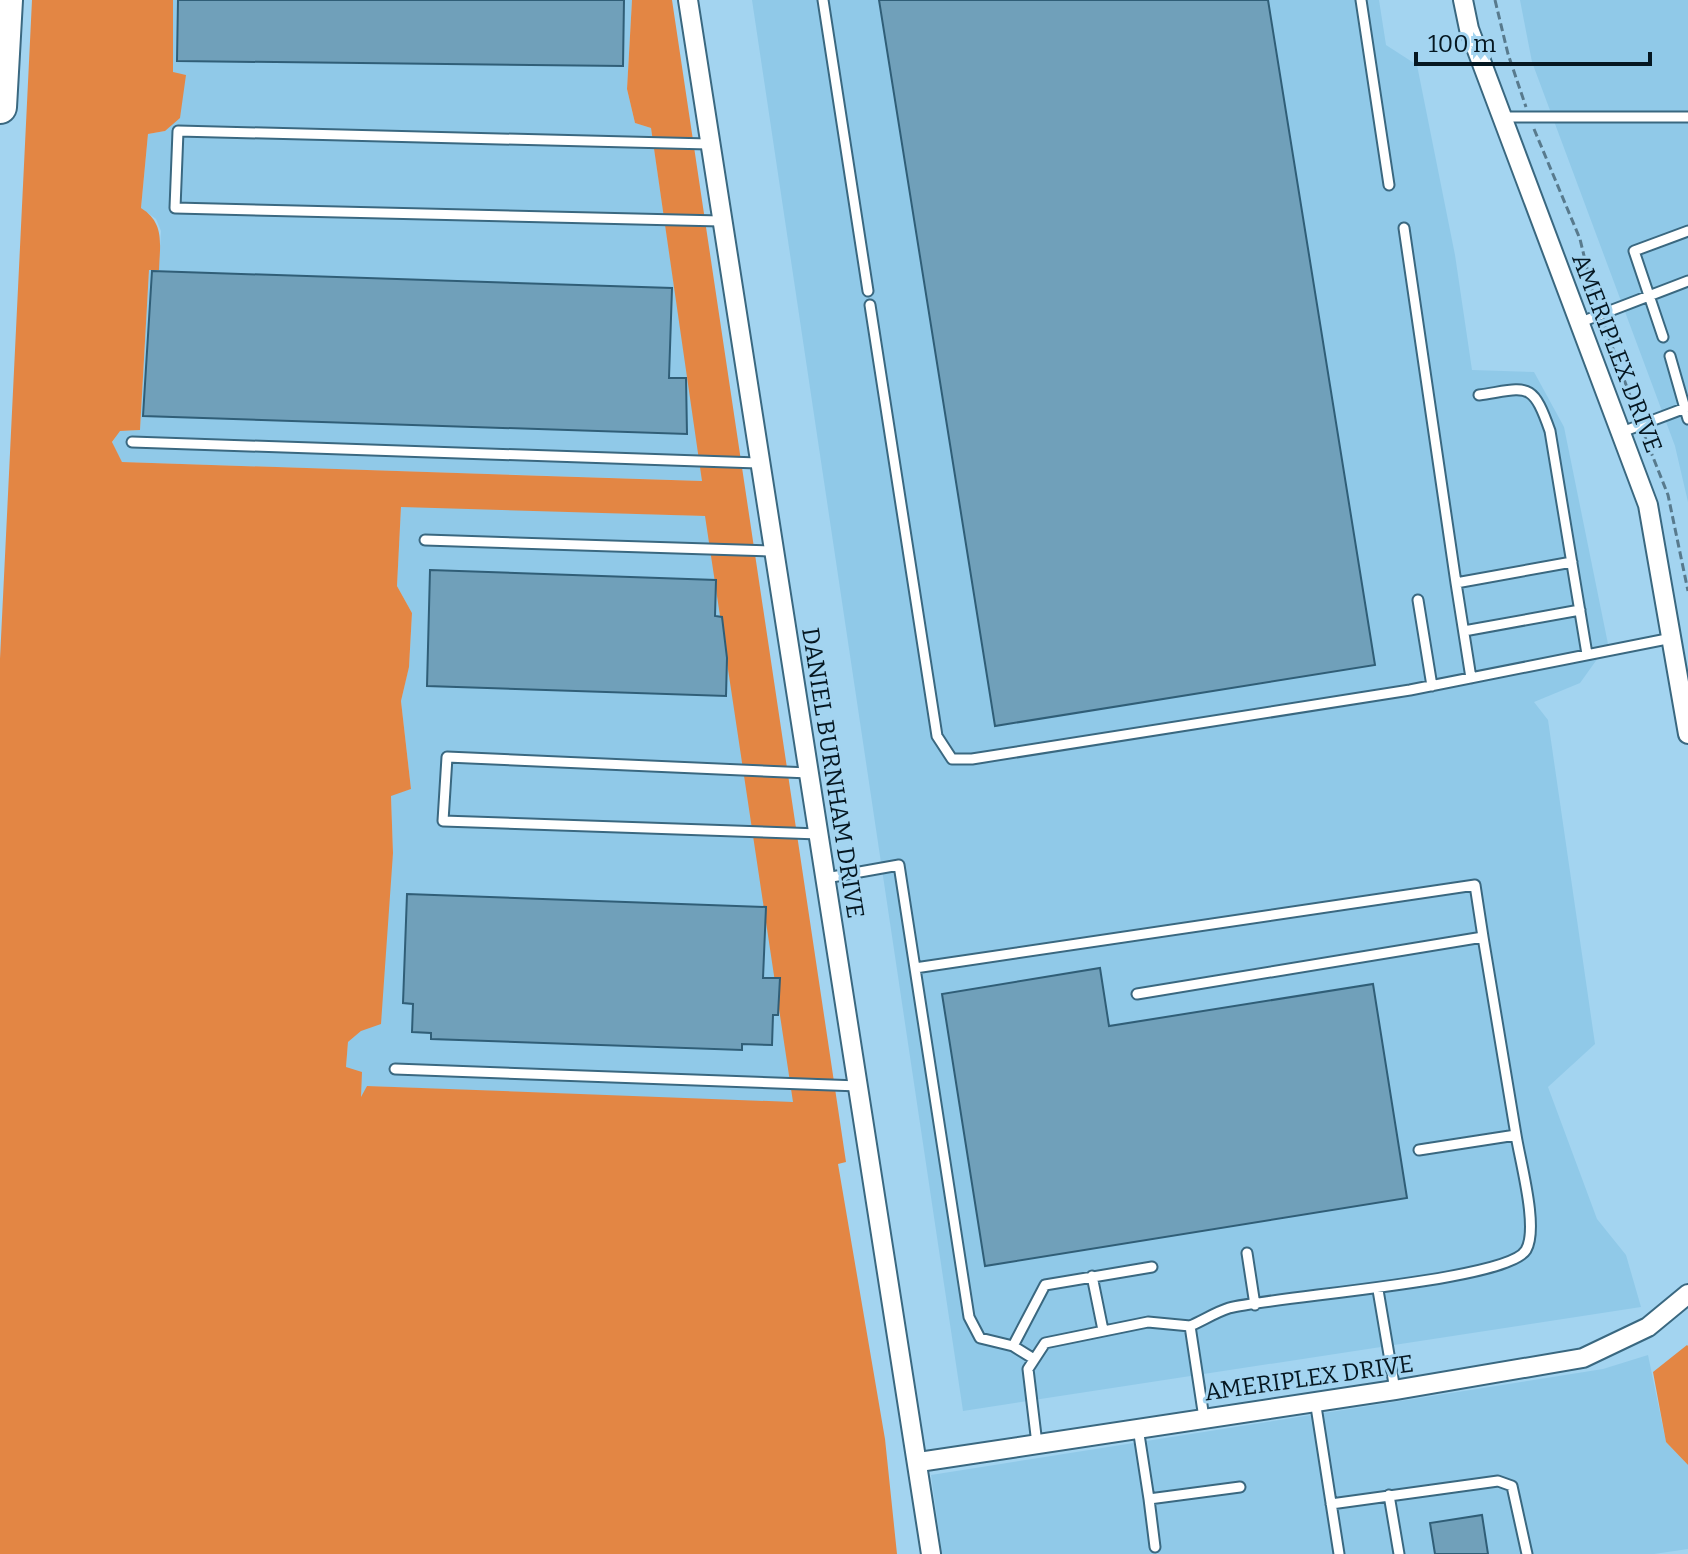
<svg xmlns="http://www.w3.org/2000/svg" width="1688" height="1554" viewBox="0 0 1688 1554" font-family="Bitter,serif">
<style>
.built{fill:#90c9e8}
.green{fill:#e38644;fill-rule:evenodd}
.building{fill:#70a0ba;stroke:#305e77;stroke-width:2}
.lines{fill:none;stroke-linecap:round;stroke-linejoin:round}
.service-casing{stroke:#3a6880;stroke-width:13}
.minor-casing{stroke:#3a6880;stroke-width:22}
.motorway-casing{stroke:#3a6880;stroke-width:36}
.path{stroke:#587a8d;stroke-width:3;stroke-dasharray:8 4;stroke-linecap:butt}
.service{stroke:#fff;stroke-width:9}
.minor{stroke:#fff;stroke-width:18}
.motorway{stroke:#fff;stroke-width:32}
.labels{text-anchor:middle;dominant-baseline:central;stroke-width:6;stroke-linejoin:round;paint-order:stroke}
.street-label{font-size:24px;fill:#051721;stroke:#a3d4f0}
</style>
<rect width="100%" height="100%" fill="#a3d4f0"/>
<path class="built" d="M173 0H632L627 89 635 123 651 128 703 481 122 462 112 443 119 431 140 430 149 270 159 269 161 231 156 219 141 208 148 134 165 131 185 75 173 73Z
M752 0H1379L1386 45 1417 65 1455 255 1472 370 1534 372 1564 427 1608 644 1580 683 1534 702 1548 720 1595 1044 1548 1087 1597 1219 1626 1255 1641 1307 963 1411Z
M1520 0H1688V502L1675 446 1532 62Z
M401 506 706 516 794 1103 367 1086 361 1101 346 1067 348 1042 361 1031 393 853 391 795 411 789 401 701 409 666 412 613 397 586Z
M1648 1355 1666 1442 1688 1465V1549L1654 1554H942L931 1475 1603 1369Z"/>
<path class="green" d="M32 0H173V72L186 75 180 118 165 131 148 134 141 208C165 223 160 244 159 270H149L140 430 120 431 112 442 122 462 702 481 651 128 635 123 627 89 632 0H672L846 1162 838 1164 885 1439 897 1554H0V659ZM401 507 705 516 793 1102 367 1086 361 1097 362 1072 346 1067 348 1042 361 1031 381 1024 393 853 391 796 411 789 401 701 409 667 412 613 397 586Z
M1687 1345 1688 1346V1465L1666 1442 1653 1372Z"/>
<path class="building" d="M178 0H624L623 66 177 61Z
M879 0H1268L1375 665 995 726Z
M152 271 672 288 669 378H686L687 434 143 416Z
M430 570 716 580 715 616 722 617 727 658 726 696 427 686Z
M407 894 766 907 763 978H780L778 1015H773L772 1045 742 1044V1050L431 1039V1033L412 1032 413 1004 403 1003Z
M1100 968 1109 1026 1373 984 1407 1198 985 1266 942 994Z
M1482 1515 1488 1554H1435L1430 1523Z"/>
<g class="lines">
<g class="service-casing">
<path id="service" d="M823 0 868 291
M1361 0 1389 185
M1501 117H1688
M709 144 178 131 175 208 721 221
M1404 228 1456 583
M870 305 937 736 952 759H972L1410 690 1672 638
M1581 322 1688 281
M1663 337 1634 251 1688 231
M1670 356 1688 419
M1479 395C1528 388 1532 380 1550 431L1587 654
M1622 432 1688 407
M132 442 758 463
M425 540 772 551
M1418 600 1432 686
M1464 631 1580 610
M1471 678 1456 583 1572 562
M809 773 447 757 443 821 819 834
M826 878 899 865 969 1317 980 1338 1013 1346
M915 968 1475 885 1483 937
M1137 994 1483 937 1516 1135
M395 1069 859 1086
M1247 1253 1255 1305
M1092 1276 1103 1330
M1378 1290 1395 1390
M1190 1326C1202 1321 1216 1312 1229 1308 1274 1296 1508 1281 1526 1250 1539 1228 1520 1161 1516 1135L1419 1150
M1034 1359 1013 1346 1045 1285 1152 1267
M1315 1400 1339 1554
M1138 1428 1149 1499 1240 1487
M1037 1444 1028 1369 1045 1343 1148 1322 1190 1326 1204 1418
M1389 1495 1399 1554
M1149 1499 1155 1547
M1331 1504 1498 1481 1512 1486 1527 1554"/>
</g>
<g class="minor-casing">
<path id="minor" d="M688 0 931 1554
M1463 0 1469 29 1648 505 1688 734
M919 1462 1395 1390 1583 1358 1648 1327 1688 1294"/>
</g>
<g class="motorway-casing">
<path id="motorway" d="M0 107 6 0"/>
</g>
<path class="path" d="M1495 0 1508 54 1526 107
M1534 129 1580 239 1595 302
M1604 324 1637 415
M1645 437 1668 495 1688 591"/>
<use href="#service" class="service"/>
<use href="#minor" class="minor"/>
<use href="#motorway" class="motorway"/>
</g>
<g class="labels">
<g class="street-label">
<text transform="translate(1617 353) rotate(69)">AMERIPLEX DRIVE</text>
<text transform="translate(833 773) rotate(81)">DANIEL BURNHAM DRIVE</text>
<text transform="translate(1309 1378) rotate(-8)">AMERIPLEX DRIVE</text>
</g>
</g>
<path d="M1416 52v12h234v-12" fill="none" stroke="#051721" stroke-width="4"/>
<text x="1428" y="52" font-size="24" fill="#051721" stroke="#a3d4f0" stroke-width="6" paint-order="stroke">100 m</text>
</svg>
